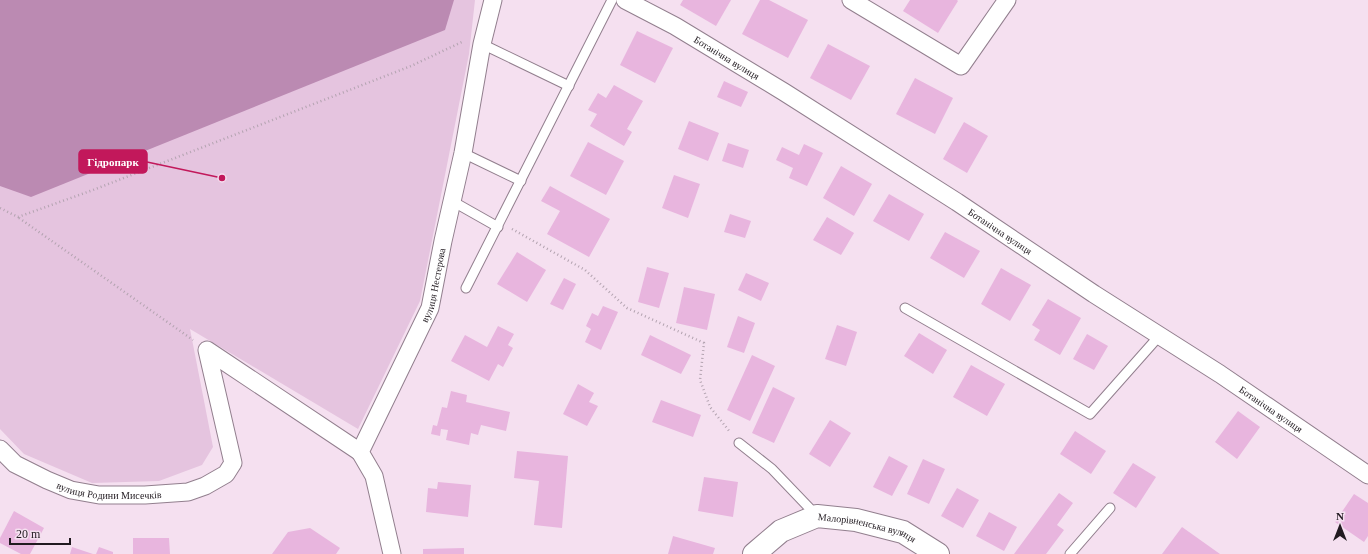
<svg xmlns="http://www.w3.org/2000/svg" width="1368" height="554" font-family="'Times New Roman',serif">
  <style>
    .green { fill: #e5c4df }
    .water { fill: #bb8ab2 }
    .building { fill: #e8b5de }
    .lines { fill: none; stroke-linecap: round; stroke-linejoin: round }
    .service-casing { stroke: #927f8e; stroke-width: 11 }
    .minor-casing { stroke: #927f8e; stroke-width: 19 }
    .tertiary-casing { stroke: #927f8e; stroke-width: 24 }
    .path { stroke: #b3a3b0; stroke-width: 2.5; stroke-dasharray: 1 3; stroke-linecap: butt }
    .service { stroke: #fff; stroke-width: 9 }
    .minor { stroke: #fff; stroke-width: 17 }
    .tertiary { stroke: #fff; stroke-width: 22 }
    .labels { text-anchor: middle; stroke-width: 3.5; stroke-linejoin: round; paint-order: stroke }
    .street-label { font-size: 10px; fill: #211a20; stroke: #f5e0f0 }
    .leader { fill: none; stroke: #c2185b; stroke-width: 1.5 }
    .callout-dot { fill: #c2185b; stroke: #f5e0f0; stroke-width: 1.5 }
    .callout { fill: #c2185b; stroke: #c2185b; stroke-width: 1.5 }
    .callout-label { font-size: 11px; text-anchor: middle; font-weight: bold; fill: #fff }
  </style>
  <rect width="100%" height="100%" fill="#f5e0f0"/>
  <!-- green -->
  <path class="green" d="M0 0H475L469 54 420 301 358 429 190 329 213 447 202 465 159 481 92 483 24 454 0 429Z"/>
  <!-- water -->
  <path class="water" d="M0 0H454L445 30 31 197 0 186Z"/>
  <!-- building -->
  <g class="building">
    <path d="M683 0H731L716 26 680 5Z"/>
    <path d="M760 0H769L808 20 788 58 742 34Z"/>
    <path d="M910 0H957L958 1 938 33 903 11Z"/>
    <path d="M637 31 673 48 655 83 620 65Z"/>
    <path d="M828 44 870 66 851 100 810 78Z"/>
    <path d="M915 78 953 98 935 134 896 114Z"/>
    <path d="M724 81 748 92 741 107 717 97Z"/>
    <path d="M614 85 643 101 627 129 632 132 624 146 590 126 597 114 588 110 598 93 606 98Z"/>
    <path d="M689 121 719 133 708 161 678 149Z"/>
    <path d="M964 122 988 136 967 173 943 159Z"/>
    <path d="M588 142 624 161 606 195 570 176Z"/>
    <path d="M728 143 749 150 743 168 722 161Z"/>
    <path d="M804 144 823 153 807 186 789 178 793 168 776 160 782 147 799 155Z"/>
    <path d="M841 166 872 184 854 216 823 198Z"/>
    <path d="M674 175 700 184 688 218 662 208Z"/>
    <path d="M550 186 610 219 589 257 547 234 560 211 541 201Z"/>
    <path d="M889 194 924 214 909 241 873 221Z"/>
    <path d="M730 214 751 221 745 238 724 232Z"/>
    <path d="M827 217 854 233 841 255 813 240Z"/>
    <path d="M945 232 980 251 964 278 930 258Z"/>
    <path d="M517 252 546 270 527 302 497 284Z"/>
    <path d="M647 267 669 273 659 308 638 302Z"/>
    <path d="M1001 268 1031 285 1010 321 981 304Z"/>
    <path d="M746 273 769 283 761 301 738 290Z"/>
    <path d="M564 278 576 284 563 310 550 304Z"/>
    <path d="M684 287 715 294 707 330 676 323Z"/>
    <path d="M1048 299 1081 318 1060 355 1034 340 1040 330 1032 325Z"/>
    <path d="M603 306 618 312 601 350 585 342 591 329 586 326 592 313 598 316Z"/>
    <path d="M738 316 755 323 744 353 727 347Z"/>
    <path d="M837 325 857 332 846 366 825 359Z"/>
    <path d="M498 326 514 334 508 345 513 348 503 367 498 364 489 381 451 361 465 335 487 347Z"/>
    <path d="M919 333 947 350 933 374 904 356Z"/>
    <path d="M1087 334 1108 346 1094 370 1073 359Z"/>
    <path d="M650 335 691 355 681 374 641 355Z"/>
    <path d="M752 355 775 366 750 421 727 410Z"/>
    <path d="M971 365 1005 384 987 416 953 397Z"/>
    <path d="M578 384 594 393 589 402 598 406 587 426 563 414Z"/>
    <path d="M773 387 795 398 774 443 752 433Z"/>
    <path d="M451 391 467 395 466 402 510 412 506 431 481 425 478 435 471 433 469 445 446 440 448 430 441 429 440 436 431 434 433 425 437 426 442 407 447 408Z"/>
    <path d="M661 400 701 415 693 437 652 422Z"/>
    <path d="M1238 411 1260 427 1237 459 1215 442Z"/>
    <path d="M830 420 851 433 830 467 809 454Z"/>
    <path d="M1075 431 1106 451 1091 474 1060 454Z"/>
    <path d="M517 451 568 456 562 528 534 525 539 481 514 478Z"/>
    <path d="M889 456 908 466 892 496 873 487Z"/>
    <path d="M923 459 945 469 929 504 907 494Z"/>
    <path d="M1133 463 1156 477 1136 508 1113 493Z"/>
    <path d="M704 477 738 482 733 517 698 511Z"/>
    <path d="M438 482 471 485 468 517 426 512 428 488 437 489Z"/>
    <path d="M957 488 979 500 963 528 941 516Z"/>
    <path d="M1059 493 1073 503 1057 525 1064 530 1046 554H1014Z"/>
    <path d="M1354 494 1368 503V536L1364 542 1335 522Z"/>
    <path d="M14 511 44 528 30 554H21L0 543V538Z"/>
    <path d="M989 512 1017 527 1004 551 976 536Z"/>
    <path d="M1182 527 1220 554H1162Z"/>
    <path d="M310 528 340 548 336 554H272L288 532Z"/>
    <path d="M673 536 715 548 713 554H668Z"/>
    <path d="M133 538H169L170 554H133Z"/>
    <path d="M72 547 93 554H70Z"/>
    <path d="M99 547 113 552V554H96Z"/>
    <path d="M464 548V554H423V549Z"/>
  </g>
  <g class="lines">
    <!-- service casing -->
    <g class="service-casing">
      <g id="service">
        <path d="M482 44 569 86"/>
        <path d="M463 153 521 181"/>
        <path d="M452 201 498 227"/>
        <path d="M466 288 612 0"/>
        <path d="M905 308 1090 414 1160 335"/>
        <path d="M739 443 772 469 817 516"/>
        <path d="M1070 554 1110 508"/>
      </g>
    </g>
    <!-- minor casing -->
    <g class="minor-casing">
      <g id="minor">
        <path id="s1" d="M625 0 675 26 784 92 957 202 1094 294 1220 374 1368 475"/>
        <path d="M851 0 961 66 1007 0"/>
        <path id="s2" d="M0 449 15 464 47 480 71 490 99 495H145L188 492 205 486 226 474 233 463 207 350 360 452"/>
        <path id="s3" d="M392 554 374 476 360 452 430 308 443 241 463 153 482 44 493 0"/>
      </g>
    </g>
    <!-- tertiary casing -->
    <g class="tertiary-casing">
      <g id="tertiary">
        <path id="s4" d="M754 554 781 531 817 516 856 520 903 532 938 554"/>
      </g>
    </g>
    <!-- path -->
    <g class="path">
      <path d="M0 208 18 217 93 190 411 66 464 41"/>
      <path d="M19 218 193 340"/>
      <path d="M512 229 585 270 627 308 704 343 700 380 710 407 730 432"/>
    </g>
    <!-- service -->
    <use href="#service" class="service"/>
    <!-- minor -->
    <use href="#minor" class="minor"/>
    <!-- tertiary -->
    <use href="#tertiary" class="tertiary"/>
  </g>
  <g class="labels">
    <!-- street labels -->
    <g class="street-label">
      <text dy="4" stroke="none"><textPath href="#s1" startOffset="117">Ботанічна вулиця</textPath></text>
      <text dy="4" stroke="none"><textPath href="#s1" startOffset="441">Ботанічна вулиця</textPath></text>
      <text dy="4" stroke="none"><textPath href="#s3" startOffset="291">вулиця Нестерова</textPath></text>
      <text dy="4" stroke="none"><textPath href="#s1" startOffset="765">Ботанічна вулиця</textPath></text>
      <text dy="4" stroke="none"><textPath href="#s2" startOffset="121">вулиця Родини Мисечків</textPath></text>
      <text dy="4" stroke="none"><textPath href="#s4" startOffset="126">Малорівненська вулиця</textPath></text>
    </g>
  </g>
  <!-- callouts -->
  <path class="leader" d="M222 178L147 162"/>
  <circle class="callout-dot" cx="222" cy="178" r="4"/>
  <rect class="callout" x="79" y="150" width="68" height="23" rx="4"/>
  <g class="callout-label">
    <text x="113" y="166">Гідропарк</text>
  </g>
  <!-- north arrow -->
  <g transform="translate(1340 526)" stroke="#f5e0f0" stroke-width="3" paint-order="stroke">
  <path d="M0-3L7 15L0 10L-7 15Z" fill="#211a20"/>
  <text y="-6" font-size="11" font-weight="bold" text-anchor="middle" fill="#211a20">N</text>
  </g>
  <!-- scale -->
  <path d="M10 538v6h60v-6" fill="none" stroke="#211a20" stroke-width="2"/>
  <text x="16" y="538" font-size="12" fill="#211a20" stroke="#f5e0f0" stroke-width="3" paint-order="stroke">20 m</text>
</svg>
